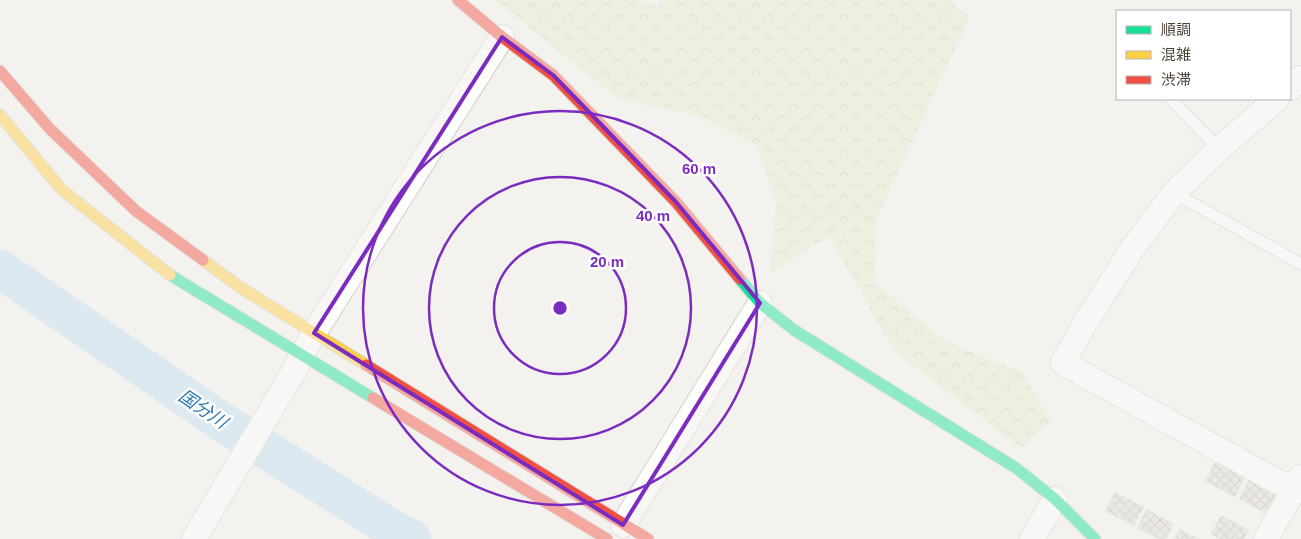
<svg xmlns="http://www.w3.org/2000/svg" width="1301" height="539" font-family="Arial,'Noto Sans JP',sans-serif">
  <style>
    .forest { fill: url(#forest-crowns) }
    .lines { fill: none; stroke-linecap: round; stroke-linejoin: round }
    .stream { stroke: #c0ddf1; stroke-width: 6 }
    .river { stroke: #c0ddf1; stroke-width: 39 }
    .building { fill: url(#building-cross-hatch) }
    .lane-casing { stroke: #d2d0cb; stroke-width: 13 }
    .street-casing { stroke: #d2d0cb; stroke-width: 26 }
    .fast-casing { stroke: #d3cfc5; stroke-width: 13 }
    .slow-casing { stroke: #d3cfc5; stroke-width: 13 }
    .jam-casing { stroke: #d3cfc5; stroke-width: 13 }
    .lane { stroke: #fdfdfc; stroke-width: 11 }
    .street { stroke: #fdfdfc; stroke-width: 24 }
    .fast { stroke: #16e098; stroke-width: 11 }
    .slow { stroke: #ffcf43; stroke-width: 11 }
    .jam { stroke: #f24e42; stroke-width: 11 }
    .marked { fill: none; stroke: #7b2cbf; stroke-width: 4; stroke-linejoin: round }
    .ring { fill: none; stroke: #7b2cbf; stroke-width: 2.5 }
    .labels { text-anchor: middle; stroke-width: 5; stroke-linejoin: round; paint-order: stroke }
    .water-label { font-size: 18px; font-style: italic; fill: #2e7ab2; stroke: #fff }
    .centre { fill: #7b2cbf; stroke: #fff; stroke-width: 2.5 }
    .ring-label { font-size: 15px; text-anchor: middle; font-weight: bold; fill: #7b2cbf; stroke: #fff; stroke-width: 5; stroke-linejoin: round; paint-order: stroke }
  </style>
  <defs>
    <pattern id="forest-crowns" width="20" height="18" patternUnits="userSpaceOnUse" patternTransform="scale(1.25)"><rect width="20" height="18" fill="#e1eecf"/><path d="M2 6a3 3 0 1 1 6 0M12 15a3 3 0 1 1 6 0" fill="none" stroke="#c3cdb2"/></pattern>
    <pattern id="building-cross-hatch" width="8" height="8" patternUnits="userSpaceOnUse" patternTransform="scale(1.25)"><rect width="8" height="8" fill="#dedbd6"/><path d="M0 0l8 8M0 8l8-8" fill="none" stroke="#c0bdb8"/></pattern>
  </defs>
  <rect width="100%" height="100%" fill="#f4f2ee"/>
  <!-- forest -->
  <path class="forest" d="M495 0H638L658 6 660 0H949L970 17 876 221 875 283 946 341 1023 373 1051 421 1021 448 894 351 829 236 770 274 776 205 757 145 696 115 620 100Z"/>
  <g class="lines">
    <!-- stream -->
    <path class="stream" d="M392 539 397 532"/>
    <!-- river -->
    <path class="river" d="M0 269 222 422 397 532 412 539"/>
  </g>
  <!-- building -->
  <g class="building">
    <path d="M1215 462 1245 478 1235 497 1205 481Z"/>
    <path d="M1249 479 1277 494 1267 514 1239 499Z"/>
    <path d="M1115 492 1144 507 1134 526 1105 511Z"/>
    <path d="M1146 509 1174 524 1166 539H1159L1137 528Z"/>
    <path d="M1221 515 1249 530 1244 539H1220L1211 534Z"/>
    <path d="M1180 529 1200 539H1174Z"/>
  </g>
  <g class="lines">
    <!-- lane casing -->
    <g class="lane-casing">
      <g id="lane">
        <path d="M1171 99 1219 149"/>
        <path d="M1174 193 1301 264"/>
      </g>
    </g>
    <!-- street casing -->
    <g class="street-casing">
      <g id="street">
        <path d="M1290 88 1301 78"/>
        <path d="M1277 99 1219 149 1174 193 1133 248 1087 320 1063 363 1278 482 1301 491"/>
        <path d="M623 525 760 303"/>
        <path d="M194 539 291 376 314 333 502 37"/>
        <path d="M1032 539 1055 499"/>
        <path d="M1266 539 1301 477"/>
      </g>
    </g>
    <!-- fast casing -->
    <g class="fast-casing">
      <g id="fast">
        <path d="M170 275 373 398"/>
        <path d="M740 279 760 303 794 330 1016 468 1055 499 1095 539"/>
      </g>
    </g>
    <!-- slow casing -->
    <g class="slow-casing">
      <g id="slow">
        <path d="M0 115 62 190 170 275"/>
        <path d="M203 260 241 288 366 365"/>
      </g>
    </g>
    <!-- jam casing -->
    <g class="jam-casing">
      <g id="jam">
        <path d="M458 0 502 37 553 75 676 202 740 279"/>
        <path d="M0 71 50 129 136 211 203 260"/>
        <path d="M366 365 648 539"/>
        <path d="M373 398 607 539"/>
      </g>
    </g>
    <!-- lane -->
    <use href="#lane" class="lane"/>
    <!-- street -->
    <use href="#street" class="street"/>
    <!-- fast -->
    <use href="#fast" class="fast"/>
    <!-- slow -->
    <use href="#slow" class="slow"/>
    <!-- jam -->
    <use href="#jam" class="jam"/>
  </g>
  <!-- marked area -->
  <path d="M0 0H1301V539H0ZM502 37 553 75 591 114 676 202 760 303 623 525 314 333Z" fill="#f4f2ee" fill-opacity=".55" fill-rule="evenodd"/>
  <path class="marked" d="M502 37 553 75 591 114 676 202 760 303 623 525 314 333Z"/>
  <!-- distance rings -->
  <g class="ring">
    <circle cx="560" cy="308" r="66"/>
    <circle cx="560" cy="308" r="131"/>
    <circle cx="560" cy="308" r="197"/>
  </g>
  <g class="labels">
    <!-- water labels -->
    <g class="water-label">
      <text transform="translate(203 409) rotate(34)" y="6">国分川</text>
    </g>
  </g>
  <circle cx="560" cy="308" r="8" class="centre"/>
  <g class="ring-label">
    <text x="699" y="174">60 m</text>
    <text x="653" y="221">40 m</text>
    <text x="607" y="267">20 m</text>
  </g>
  <!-- legend -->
  <rect x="1116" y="10" width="175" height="90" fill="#ffffff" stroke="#b7b4b0"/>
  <rect x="1126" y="26" width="25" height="8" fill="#16e098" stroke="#b7b4b0"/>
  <text x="1161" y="35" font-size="15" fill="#4b4439">順調</text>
  <rect x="1126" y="51" width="25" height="8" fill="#ffcf43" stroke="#b7b4b0"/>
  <text x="1161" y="60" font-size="15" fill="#4b4439">混雑</text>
  <rect x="1126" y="76" width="25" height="8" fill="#f24e42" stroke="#b7b4b0"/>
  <text x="1161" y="85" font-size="15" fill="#4b4439">渋滞</text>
</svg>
